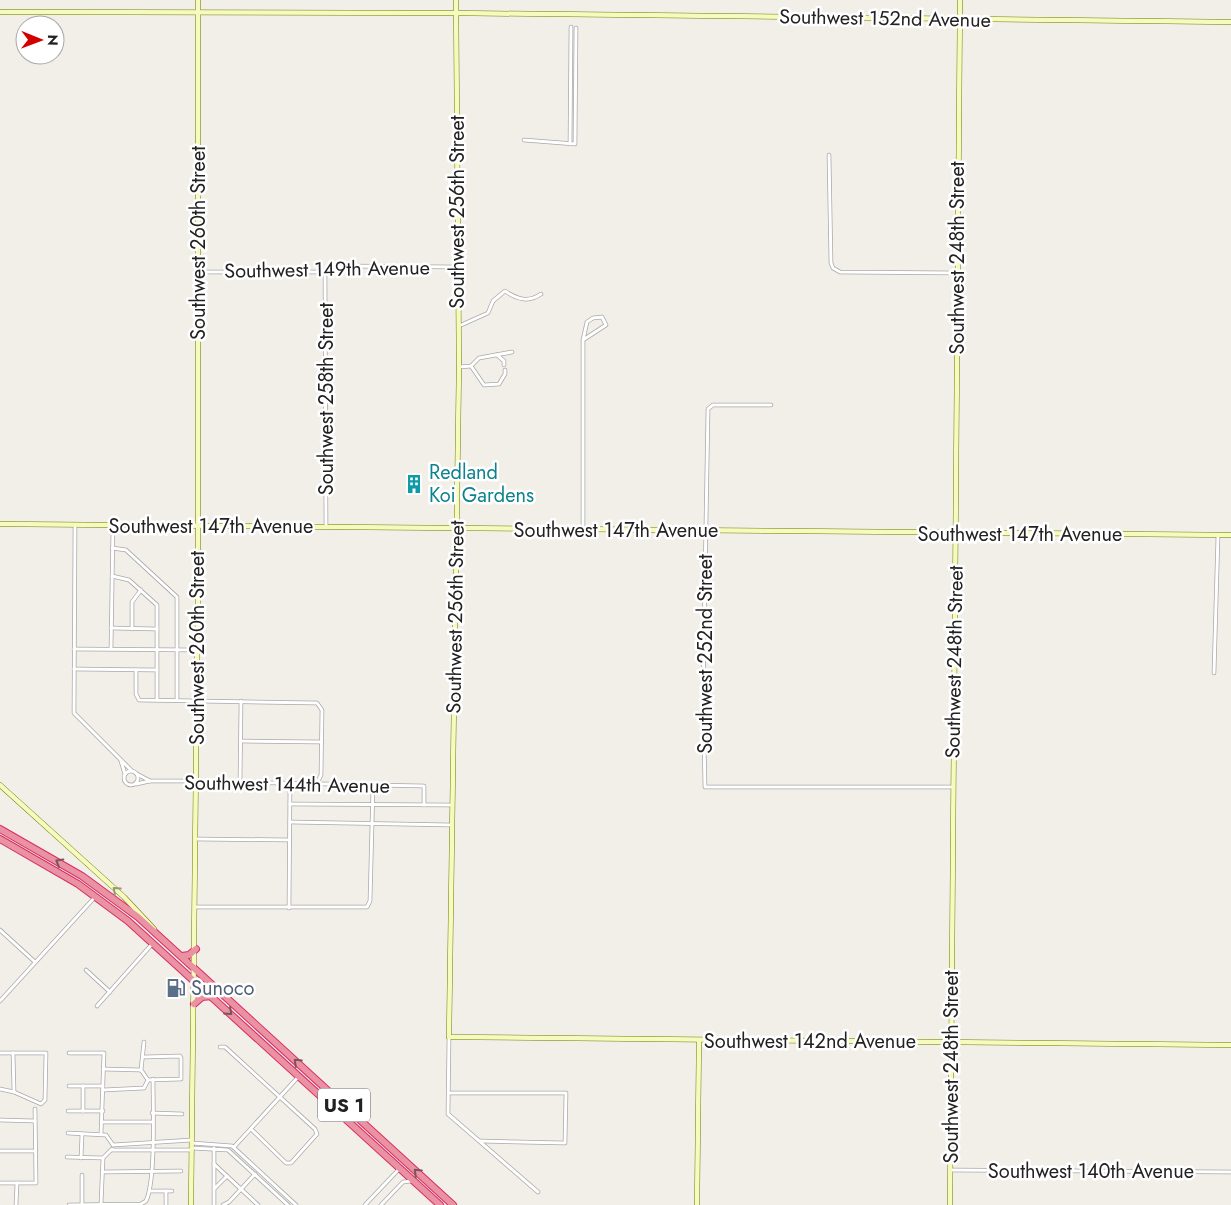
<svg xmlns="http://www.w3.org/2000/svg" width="1231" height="1205" font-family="Jost,sans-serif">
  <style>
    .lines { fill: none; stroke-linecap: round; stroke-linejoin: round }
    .street-casing { stroke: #a9a9a9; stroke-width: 4.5 }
    .secondary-casing { stroke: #707d05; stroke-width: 5.5 }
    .highway-casing { stroke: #dc2a67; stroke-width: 8 }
    .street { stroke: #fff; stroke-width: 3 }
    .secondary { stroke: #f7fabf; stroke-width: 4.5 }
    .highway { stroke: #e892a2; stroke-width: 6 }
    .oneway { stroke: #7b545c }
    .oneway2 { stroke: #979978 }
    .labels { text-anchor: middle; stroke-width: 5; stroke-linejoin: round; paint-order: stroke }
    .shield { fill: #fff; stroke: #646464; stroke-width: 1 }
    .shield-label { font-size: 19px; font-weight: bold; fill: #222 }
    .street-label { font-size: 20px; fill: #222; stroke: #fff }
    .culture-label { font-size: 20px; fill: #0d838f; stroke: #fff; text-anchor: start }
    .service-label { font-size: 20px; fill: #4e5e75; stroke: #fff; text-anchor: start }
  </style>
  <rect width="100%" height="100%" fill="#f2efe9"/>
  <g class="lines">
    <!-- street casing -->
    <g class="street-casing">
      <g id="street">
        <path d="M524 140 575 144 576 28"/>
        <path d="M570 144 571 27"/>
        <path d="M829 155 831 263 833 268 840 272 958 273"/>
        <path d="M198 272H325L336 267 348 266 457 267"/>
        <path d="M325 272 326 527"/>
        <path d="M459 326 488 313 493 301 505 291C517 299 528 303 541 294"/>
        <path d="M583 340 606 325 602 317 593 318 587 322 583 340V529"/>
        <path d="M497 355 504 361V365"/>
        <path d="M471 366 484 385 499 384 505 374V370"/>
        <path d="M459 367 471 366 479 358 512 352"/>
        <path d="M771 405H713L708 409 703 695 705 787H953"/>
        <path d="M75 525 74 713 132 771"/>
        <path d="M112 548 126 550 177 597V700"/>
        <path d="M112 576 129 580 157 605V700"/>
        <path d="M111 628 157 629"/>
        <path d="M132 629V602L141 590"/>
        <path d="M74 649 197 650"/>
        <path d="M111 649 113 525"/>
        <path d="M74 669 157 670"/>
        <path d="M136 670V694L139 700 317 703 322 710 321 775 317 783"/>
        <path d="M1214 673 1218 535"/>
        <path d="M241 741 322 742"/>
        <path d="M121 761 125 774"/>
        <circle cx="131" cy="778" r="7"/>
        <path d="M137 774 150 781"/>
        <path d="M240 782 241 701"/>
        <path d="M136 784 150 781H189L424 786V805"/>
        <path d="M290 804 452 805"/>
        <path d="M290 822 452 825"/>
        <path d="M196 839 290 840"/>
        <path d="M195 907H367L370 901 373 786"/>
        <path d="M289 908 290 782"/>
        <path d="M0 930 35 962"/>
        <path d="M86 970 110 992"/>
        <path d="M0 1001 95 897"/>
        <path d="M97 1006 153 943"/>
        <path d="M449 1037 448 1114 538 1192"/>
        <path d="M144 1042 141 1070 148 1080"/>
        <path d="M220 1047H225L315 1129 317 1134 291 1163H286L251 1129"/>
        <path d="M0 1053H46L45 1100 41 1104 14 1092 0 1089"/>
        <path d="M13 1053 14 1092"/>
        <path d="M69 1053H104L101 1134"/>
        <path d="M144 1057 180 1056 181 1058V1079L148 1080"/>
        <path d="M103 1069 141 1070"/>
        <path d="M69 1086H103"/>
        <path d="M103 1090 144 1088 148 1080"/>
        <path d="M449 1093H566L565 1143 480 1141"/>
        <path d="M68 1111H103"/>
        <path d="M83 1111V1086"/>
        <path d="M152 1113 182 1114"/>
        <path d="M0 1120 35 1121"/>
        <path d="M102 1122H152"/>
        <path d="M68 1133 106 1135 113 1145"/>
        <path d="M192 1143 232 1146 296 1205"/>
        <path d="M113 1145 192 1140"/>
        <path d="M234 1147 299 1076"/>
        <path d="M192 1148 228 1150 288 1205"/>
        <path d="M112 1150H192"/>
        <path d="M0 1151H35"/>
        <path d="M67 1157 103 1158 112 1149"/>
        <path d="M81 1158 82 1134"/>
        <path d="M214 1164 258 1205"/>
        <path d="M950 1170 1231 1172"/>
        <path d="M102 1172 181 1171"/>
        <path d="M82 1175V1205"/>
        <path d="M0 1183H36L35 1109"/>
        <path d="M215 1188 227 1176"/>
        <path d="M150 1191H172"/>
        <path d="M101 1204 103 1158"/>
        <path d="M16 1205 17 1183"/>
        <path d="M69 1205 141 1204 146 1201C156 1181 153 1105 153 1079"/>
        <path d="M166 1205V1191"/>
        <path d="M214 1205V1148"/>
        <path d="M223 1205 229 1202 255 1174"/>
        <path d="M365 1205 399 1169"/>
        <path d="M381 1205 403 1182 411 1181"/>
      </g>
    </g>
    <!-- secondary casing -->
    <g class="secondary-casing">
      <g id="secondary">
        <path d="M456 0 459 367 449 1037 1231 1045"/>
        <path d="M0 12 456 13 1231 22"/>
        <path d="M0 524 1231 535"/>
        <path d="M0 785 124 897 154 929"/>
        <path d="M191 1205 198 590V0"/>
        <path d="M697 1205 699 1041"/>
        <path d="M950 1205 960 0"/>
      </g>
    </g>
    <!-- highway casing -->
    <g class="highway-casing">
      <g id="highway">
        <path d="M0 829 82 876 138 917 453 1205"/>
        <path d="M0 839 78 884 128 921 440 1205"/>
        <path d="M182 956 189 955 196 949"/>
        <path d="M194 1004 202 997 212 996"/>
      </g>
    </g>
    <!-- street -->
    <use href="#street" class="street"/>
    <!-- secondary -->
    <use href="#secondary" class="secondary"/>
    <!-- highway -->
    <use href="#highway" class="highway"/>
  </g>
  <!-- one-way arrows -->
  <defs><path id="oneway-chevron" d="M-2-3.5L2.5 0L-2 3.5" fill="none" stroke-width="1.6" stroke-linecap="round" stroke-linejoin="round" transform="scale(1.25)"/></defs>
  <g class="oneway">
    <use href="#oneway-chevron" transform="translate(59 862) rotate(-150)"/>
    <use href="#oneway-chevron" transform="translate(229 1012) rotate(42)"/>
    <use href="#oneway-chevron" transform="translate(297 1062) rotate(-137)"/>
    <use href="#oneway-chevron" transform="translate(417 1172) rotate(-137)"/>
  </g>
  <use class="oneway2" href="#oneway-chevron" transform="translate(116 890) rotate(-138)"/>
  <!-- icons -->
  <defs>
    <g id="building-bare" transform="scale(1.5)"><path d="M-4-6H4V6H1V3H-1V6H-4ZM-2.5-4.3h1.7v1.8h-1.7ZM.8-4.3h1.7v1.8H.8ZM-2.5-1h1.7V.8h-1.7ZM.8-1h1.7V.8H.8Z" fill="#0f9aa8" stroke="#fff" stroke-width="2.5" paint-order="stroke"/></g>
    <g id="fuel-bare" transform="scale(1.5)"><path d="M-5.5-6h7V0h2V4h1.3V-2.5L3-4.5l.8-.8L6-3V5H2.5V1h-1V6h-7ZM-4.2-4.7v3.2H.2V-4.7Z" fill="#5c6f8a" stroke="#fff" stroke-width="2.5" paint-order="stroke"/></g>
  </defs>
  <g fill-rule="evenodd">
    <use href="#building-bare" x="414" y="484"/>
    <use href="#fuel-bare" x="176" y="988"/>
  </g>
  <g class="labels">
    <!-- shield labels -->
    <rect class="shield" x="318" y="1088.5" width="52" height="33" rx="4"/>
    <g class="shield-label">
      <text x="344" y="1112">US 1</text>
    </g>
    <!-- street labels -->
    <g class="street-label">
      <text transform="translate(885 18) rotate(1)" y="7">Southwest 152nd Avenue</text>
      <text transform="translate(457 212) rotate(-90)" y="7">Southwest 256th Street</text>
      <text transform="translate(198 243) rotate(-90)" y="7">Southwest 260th Street</text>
      <text transform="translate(957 258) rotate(-90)" y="7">Southwest 248th Street</text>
      <text transform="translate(327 269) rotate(-1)" y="7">Southwest 149th Avenue</text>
      <text transform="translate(326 399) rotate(-90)" y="7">Southwest 258th Street</text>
      <text x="211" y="533">Southwest 147th Avenue</text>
      <text x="616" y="537">Southwest 147th Avenue</text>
      <text x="1020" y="541">Southwest 147th Avenue</text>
      <text transform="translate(455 617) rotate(-89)" y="7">Southwest 256th Street</text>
      <text transform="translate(197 648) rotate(-90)" y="7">Southwest 260th Street</text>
      <text transform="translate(705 654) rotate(-90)" y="7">Southwest 252nd Street</text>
      <text transform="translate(954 662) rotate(-89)" y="7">Southwest 248th Street</text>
      <text transform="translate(287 784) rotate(1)" y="7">Southwest 144th Avenue</text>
      <text x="810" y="1048">Southwest 142nd Avenue</text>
      <text transform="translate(951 1067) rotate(-90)" y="7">Southwest 248th Street</text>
      <text x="1091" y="1178">Southwest 140th Avenue</text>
    </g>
    <!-- culture labels -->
    <g class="culture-label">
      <text x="429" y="479">Redland<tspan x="429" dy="23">Koi Gardens</tspan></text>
    </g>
    <!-- service labels -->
    <g class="service-label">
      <text x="191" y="995">Sunoco</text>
    </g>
  </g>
  <!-- north arrow -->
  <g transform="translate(40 40) rotate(91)"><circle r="24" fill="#ffffff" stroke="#a7a7a7"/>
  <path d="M0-4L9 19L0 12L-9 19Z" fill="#d40000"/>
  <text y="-8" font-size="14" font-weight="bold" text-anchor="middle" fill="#222222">N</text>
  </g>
</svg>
